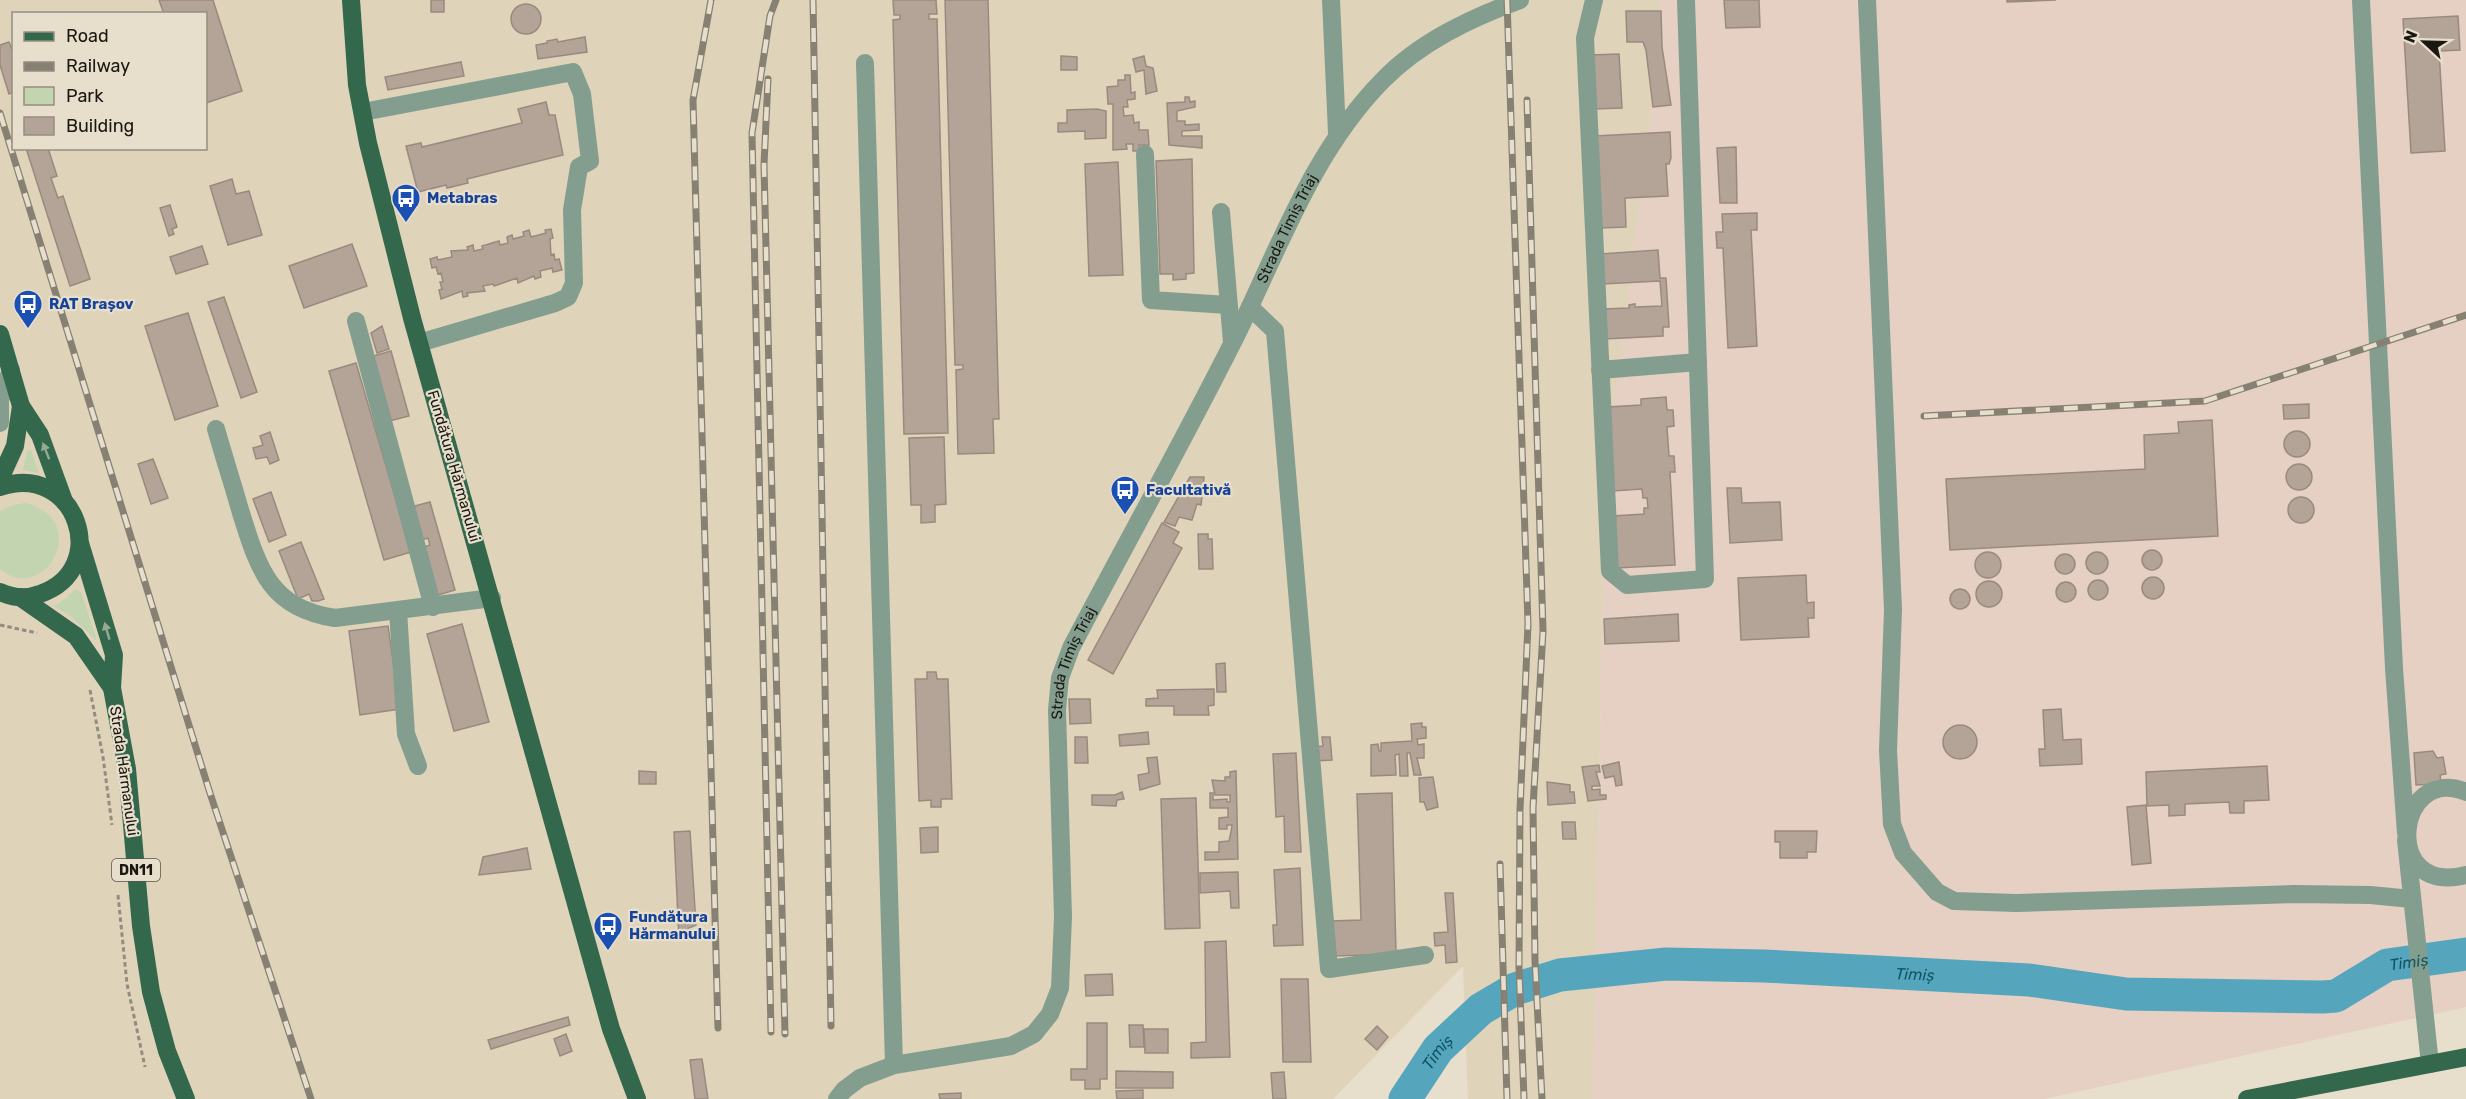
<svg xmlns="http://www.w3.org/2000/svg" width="2466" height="1099" font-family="Rubik,sans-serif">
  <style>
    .built { fill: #dfd3ba; fill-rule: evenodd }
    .industrial { fill: #e5d0c3 }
    .green { fill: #c2d4b0 }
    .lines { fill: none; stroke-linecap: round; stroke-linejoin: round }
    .river { stroke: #55a6bc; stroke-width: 33 }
    .building { fill: #b4a497; stroke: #9a8a7e; stroke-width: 1.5 }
    .path { stroke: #938c7f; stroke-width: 3; stroke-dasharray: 4.5 3; stroke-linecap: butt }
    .minor { stroke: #839e8f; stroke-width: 18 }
    .major { stroke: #33684d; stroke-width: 18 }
    .rail-casing { stroke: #878174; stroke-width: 7 }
    .rail { stroke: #e7decc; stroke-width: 4.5; stroke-dasharray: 14; stroke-linecap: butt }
    .oneway { fill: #96a993 }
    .labels { text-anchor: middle; stroke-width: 4.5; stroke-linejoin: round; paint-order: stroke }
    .shield { fill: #e7decc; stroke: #585349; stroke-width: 1.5 }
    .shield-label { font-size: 14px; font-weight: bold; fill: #1b1811 }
    .transit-label { font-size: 15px; font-weight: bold; fill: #164399; stroke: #e7decc; text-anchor: start }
    .street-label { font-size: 15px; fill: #1b1811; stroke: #e7decc }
    .water-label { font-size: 16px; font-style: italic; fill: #105465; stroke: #e7decc }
  </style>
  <rect width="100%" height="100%" fill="#e7decc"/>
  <!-- built -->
  <path class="built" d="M0 0H1660L1657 66 1605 482 1593 1099H1468L1463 966 1333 1099H0ZM14 14H206V148H14Z"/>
  <!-- industrial -->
  <path class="industrial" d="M1660 0H2466V1007L2044 1099H1593L1605 482 1657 66Z"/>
  <!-- green -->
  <g class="green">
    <path d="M31 450 39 473 23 470 27 451Z"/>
    <path d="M25 503C93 519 45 606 0 569V511L13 505Z"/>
    <path d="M75 589 81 592 97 641 72 617 54 606 67 598Z"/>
  </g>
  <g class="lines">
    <!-- river -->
    <path class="river" id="s1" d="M1405 1099 1438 1049 1481 1009 1515 989 1560 975 1666 964 1764 966 2029 980 2126 994 2323 997 2336 996 2387 965 2466 954"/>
  </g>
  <!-- building -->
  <g class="building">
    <path d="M159 0H213L242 91 206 103V14H164Z"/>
    <rect x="431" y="0" width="13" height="12"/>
    <path d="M893 0H936L937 14H929V19H937L948 433 904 434 893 20 900 19V15H894Z"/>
    <path d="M945 0H988L999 419H993L994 453 958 454 956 370 963 369V365H955Z"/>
    <path d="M1724 0H1759L1760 27 1726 28Z"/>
    <path d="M2007 0H2056L2007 2Z"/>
    <circle cx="526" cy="19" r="15"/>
    <path d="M1626 11H1661L1662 47 1671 105 1653 107 1646 50 1643 42H1627Z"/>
    <path d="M2458 16 2460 50 2439 51 2445 151 2411 153 2403 19Z"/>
    <path d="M585 37 587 52 538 59 536 45 547 43V41L557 39 558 42Z"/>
    <path d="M9 42 14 55V92L9 94 0 65V45Z"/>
    <path d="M1619 54 1622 108 1593 109 1590 55Z"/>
    <path d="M1061 56 1077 57V70H1061Z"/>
    <path d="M1144 56 1146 66 1153 68 1157 91 1146 94 1144 70 1136 72 1133 59Z"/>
    <path d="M461 62 464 76 388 90 385 77Z"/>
    <path d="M1125 75H1130L1131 93 1135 92V99L1127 100 1128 107H1123L1124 116 1133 115 1134 123 1139 122V130H1148L1149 145H1139V151H1133V144H1126L1127 149 1113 150V104H1108L1107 87 1118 86V80H1125Z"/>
    <path d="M1185 97H1189L1190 102 1195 101V107L1177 111V121H1185V125L1199 124V130L1182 131V136H1202V148L1169 145 1167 103 1185 102Z"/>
    <path d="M546 102 549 115H555L563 155 467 179 468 183 447 188 446 185 418 192 406 146 421 143 422 147 522 123 518 109Z"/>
    <path d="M1097 109 1106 111V138L1085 139V131L1058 132V123H1067V110Z"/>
    <path d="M1670 132 1671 158 1669 164H1666L1668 196 1625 198 1626 227 1600 228 1595 136Z"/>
    <path d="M1736 147 1737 203H1720L1717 148Z"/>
    <path d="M26 148H48L57 176 51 178 58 198 63 196 90 279 70 286Z"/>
    <path d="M1192 159 1194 273 1186 274V279L1173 280V274H1160L1156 161Z"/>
    <path d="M1118 162 1123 275 1089 276 1085 164Z"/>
    <path d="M232 179 236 194 249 191 262 235 228 245 210 186Z"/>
    <path d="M170 205 177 227 172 229 174 234 169 236 160 208Z"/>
    <path d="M1757 213V230H1751L1757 346 1728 348 1723 248H1717L1716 232H1723L1722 214Z"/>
    <path d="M551 229 553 238 550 239 551 255 554 254 555 260 559 259 562 270 553 272 552 268 540 271 541 277 535 279 534 276 518 283 517 278 494 286 493 284 483 286 485 291 467 293 468 296 463 297 462 291 441 299 439 290 442 289 440 282H443L441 273 438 274 436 267 432 268 430 259 437 257 438 260 452 257 451 251 468 250 467 247 473 245 474 251 483 249 482 246 499 241 500 245 508 243 507 237 512 235 513 239 524 236 523 232 529 230 531 237 546 233 545 230Z"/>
    <path d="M352 244 367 286 304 308 289 266Z"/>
    <path d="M202 246 208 264 176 274 170 257Z"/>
    <path d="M1658 250 1660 278H1666L1669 327H1663V336L1605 339 1603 309 1629 308V305L1635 304V307L1662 306 1660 281 1602 284 1601 254Z"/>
    <path d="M224 297 257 392 241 398 208 302Z"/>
    <path d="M188 313 218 406 175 420 145 326Z"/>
    <path d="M382 326 389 349 377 353 371 333Z"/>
    <path d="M391 351 409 416 389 421 370 357Z"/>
    <path d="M356 363 411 552 384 560 329 371Z"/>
    <path d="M1666 397 1667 410H1673L1674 426 1667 427 1669 456H1674L1675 472H1670L1675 565 1616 568 1613 516 1644 514V508H1648L1647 498H1643L1642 489 1613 491 1608 407 1641 405V399Z"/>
    <path d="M2309 404V418L2284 419 2283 405Z"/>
    <path d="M2212 420 2218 536 1950 550 1946 479 2145 469 2144 435 2179 433 2178 422Z"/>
    <circle cx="2297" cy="444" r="13"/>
    <path d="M270 432 279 460 270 464 267 457 256 459 253 448 263 445 260 436Z"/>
    <path d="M944 437 946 504 935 505V522L921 523V505H911L909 438Z"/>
    <path d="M153 459 168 498 151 504 138 464Z"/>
    <circle cx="2299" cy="477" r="13"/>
    <path d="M1190 477H1204L1201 505 1197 504 1192 520 1179 517 1175 526 1164 522Z"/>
    <path d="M1727 488H1741L1742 503 1780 502 1782 540 1730 543Z"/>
    <path d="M271 492 286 535 269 542 253 499Z"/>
    <circle cx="2301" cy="510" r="13"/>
    <path d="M430 502 455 590 438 595 424 547 430 545 428 538 421 540 411 507Z"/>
    <path d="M1162 523 1179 532 1173 543 1182 548 1113 674 1088 660Z"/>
    <path d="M1198 534H1208V539H1212L1213 569H1199Z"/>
    <path d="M301 542 324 599 318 601H312L309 594 298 599 279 551Z"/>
    <circle cx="2152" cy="560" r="10"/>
    <circle cx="1988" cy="565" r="13"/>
    <circle cx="2097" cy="563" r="11"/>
    <circle cx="2065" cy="564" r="10"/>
    <path d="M1806 575 1807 603 1814 602V618H1808L1809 637 1741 640 1738 578Z"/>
    <circle cx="2153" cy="588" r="11"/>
    <circle cx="2098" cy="590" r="10"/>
    <circle cx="1989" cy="594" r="13"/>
    <circle cx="2066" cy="592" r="10"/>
    <circle cx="1960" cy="599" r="10"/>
    <path d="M1678 614 1679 641 1605 644 1604 619Z"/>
    <path d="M462 624 489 722 454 731 427 634Z"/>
    <path d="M388 626 400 709 360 715 349 631Z"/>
    <path d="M1225 663 1226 692H1217L1216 664Z"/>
    <path d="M927 672H936L937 679H948L952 799H941V807H931V800L919 801 915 679H927Z"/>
    <path d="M1214 689V705L1208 706 1209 715H1174V706H1146V699L1158 698 1157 690Z"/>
    <path d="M1069 699H1090L1091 723 1070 724Z"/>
    <path d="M2061 709 2063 740 2081 739 2082 764 2040 766 2039 749H2045L2043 710Z"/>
    <path d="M1422 723V727H1426V738L1417 739 1418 745 1424 744V758H1417L1421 775H1414L1410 753H1407L1408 776H1400L1399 754 1395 755 1396 775 1371 776V745L1378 744 1379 751H1381V743L1412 741 1411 724Z"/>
    <circle cx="1960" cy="742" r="17"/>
    <path d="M1148 732 1149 744 1120 746 1119 735Z"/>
    <path d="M1075 737H1087L1088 763H1075Z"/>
    <path d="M1322 737H1330L1332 760 1314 761 1312 747 1323 746Z"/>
    <path d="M2433 751 2437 758 2443 757 2446 774 2440 775 2441 781 2438 784 2416 785 2414 753Z"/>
    <path d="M1296 753 1301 852H1285L1284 816 1276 817 1273 754Z"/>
    <path d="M1157 757 1160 784 1140 790 1138 775 1149 773 1147 758Z"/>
    <path d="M1619 762 1622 785 1616 786 1614 776 1605 778 1602 766Z"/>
    <path d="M1599 765 1600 772H1596L1600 786H1592V790L1600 789V795H1606V799L1588 801 1582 767Z"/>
    <path d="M2267 766 2269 800 2244 801V813H2230L2229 802 2185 804V815L2169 816V805L2147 806 2146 772Z"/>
    <path d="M639 771 656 772V784H639Z"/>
    <path d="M1236 771 1238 859 1205 860V852H1219V842L1229 841 1231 832 1232 825H1227V829H1219V818L1228 817V808H1210V793H1213V800L1227 799V802H1230V795H1215L1212 780 1225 781V777H1230V772Z"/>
    <path d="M1433 777 1438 807 1427 810 1424 802H1420L1419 778Z"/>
    <path d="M1547 782 1570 785V792H1574L1575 803 1548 805Z"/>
    <path d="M1122 792 1124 799 1117 800 1116 806 1092 805V795H1115Z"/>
    <path d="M1392 793 1396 954 1333 956 1331 921 1361 920 1357 794Z"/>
    <path d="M1196 798 1200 928 1165 929 1161 799Z"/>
    <path d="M2146 805 2151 863 2132 865 2127 807Z"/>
    <path d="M1562 822H1575L1576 839H1563Z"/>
    <path d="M938 827V852L921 853 920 828Z"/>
    <path d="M690 831 696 925 689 928 690 938 679 939 674 832Z"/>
    <path d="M1775 831H1817L1816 852H1807V858H1780V842H1775Z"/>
    <path d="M527 848 531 869 479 875 483 857Z"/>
    <path d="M1300 868 1303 945 1274 946 1273 925H1277L1274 870Z"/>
    <path d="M1238 872 1239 908H1231L1230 891 1200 893V873Z"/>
    <path d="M1445 893H1453L1457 962 1446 963 1445 945 1435 946 1434 933 1448 932Z"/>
    <path d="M1226 941 1230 1057 1191 1058V1043L1206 1042 1205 942Z"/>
    <path d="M1112 974 1113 995 1086 996 1085 975Z"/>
    <path d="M1281 979H1308L1311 1062H1283Z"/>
    <path d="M568 1017 570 1025 491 1049 488 1040Z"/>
    <path d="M1087 1023H1107V1079H1100V1089H1085V1080H1071V1069H1087Z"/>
    <path d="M1129 1025H1143L1144 1047H1130Z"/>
    <path d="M1377 1026 1388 1037 1377 1050 1365 1039Z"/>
    <path d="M1144 1029H1168V1053H1145Z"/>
    <path d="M566 1034 572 1051 560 1056 554 1039Z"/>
    <path d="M702 1059 708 1099H695L690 1060Z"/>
    <path d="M1116 1071 1173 1072V1088H1116Z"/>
    <path d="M1284 1072 1286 1099H1273L1271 1073Z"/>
    <path d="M1143 1090V1099H1117L1116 1091Z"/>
    <path d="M961 1093V1099H940L939 1094Z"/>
  </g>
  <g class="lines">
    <!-- path -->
    <g class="path">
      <path d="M0 625 37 633"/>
      <path d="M90 690 103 757 112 825"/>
      <path d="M118 895 127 984 145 1067"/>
    </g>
    <!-- minor -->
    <g class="minor">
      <path d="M1331 0 1337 133"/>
      <path d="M1594 0 1585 38 1610 571 1627 585 1705 579 1686 0"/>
      <path d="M1867 0 1893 610 1888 750 1892 824 1903 853 1937 892 1954 901 2016 903 2295 894 2370 895 2412 899"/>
      <path d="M2361 0 2394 668 2406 833"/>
      <path d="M865 63 894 1065"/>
      <path d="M363 112 573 72 582 94 590 161 579 167 572 210 574 283 568 297 555 303 419 343"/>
      <path d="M1145 154 1151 300 1228 305"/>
      <path d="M1221 212 1232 342"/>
      <path d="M1250 307 1275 331 1329 969 1425 955"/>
      <path d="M356 321 433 607"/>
      <path d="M1600 370 1698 362"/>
      <path d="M0 423V400L11 370"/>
      <path d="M216 429C224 457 233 485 241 513 259 570 270 608 335 618L492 598"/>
      <path d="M398 611 406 734 418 766"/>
      <path d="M2466 792C2396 763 2380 897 2466 875"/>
      <path d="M2406 840 2430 1064"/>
      <path id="s2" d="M837 1099 844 1090 860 1078 894 1065 1011 1046 1034 1034 1050 1014 1060 988 1063 917 1057 710 1060 678 1071 648C1126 543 1184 440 1237 334 1280 246 1313 151 1383 80 1420 42 1471 18 1520 0"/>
    </g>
    <!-- major -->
    <g class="major">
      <path d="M351 0 357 85 368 143 412 318 611 1029 637 1099"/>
      <path d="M0 334 21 406 40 435 64 501"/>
      <path d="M0 479 15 446 21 406"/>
      <path d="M0 487C76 461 113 569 40 594 27 599 13 598 0 592"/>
      <path d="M80 543 114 655 112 688 127 769 141 926 151 992 167 1051 186 1099"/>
      <path d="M20 597 76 636 112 688"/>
      <path d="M2247 1099 2466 1057"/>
    </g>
    <!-- rail casing -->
    <g class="rail-casing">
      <g id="rail">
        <path d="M711 0 693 100 718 1028"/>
        <path d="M813 0 831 1026"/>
        <path d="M1507 0 1528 624 1520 810 1519 967 1524 1099"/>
        <path d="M768 79 764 165 785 1034"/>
        <path d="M1527 100 1543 631 1533 808 1535 961 1542 1099"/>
        <path d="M0 113 209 790 311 1099"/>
        <path d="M1924 416 2205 401 2466 315"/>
        <path d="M1500 864 1507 1099"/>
        <path d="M771 1032 752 133 770 16 776 0"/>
      </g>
    </g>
    <!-- rail -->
    <use href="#rail" class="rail"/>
  </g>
  <!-- one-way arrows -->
  <defs><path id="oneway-solid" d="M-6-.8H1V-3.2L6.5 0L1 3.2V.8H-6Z" transform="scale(1.5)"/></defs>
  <g class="oneway">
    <use href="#oneway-solid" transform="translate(46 451) rotate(-111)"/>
    <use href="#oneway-solid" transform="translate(107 631) rotate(-106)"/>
  </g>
  <!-- icons -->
  <defs>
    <g id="bus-pin" transform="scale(1.5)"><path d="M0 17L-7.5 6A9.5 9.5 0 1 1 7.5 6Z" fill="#1a4fb4" stroke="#e7decc"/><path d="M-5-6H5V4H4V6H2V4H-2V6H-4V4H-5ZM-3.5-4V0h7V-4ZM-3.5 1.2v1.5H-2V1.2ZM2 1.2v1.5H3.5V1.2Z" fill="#fff"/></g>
  </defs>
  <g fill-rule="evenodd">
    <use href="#bus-pin" x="406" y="198"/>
    <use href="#bus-pin" x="28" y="304"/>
    <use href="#bus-pin" x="1125" y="490"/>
    <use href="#bus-pin" x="608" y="926"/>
  </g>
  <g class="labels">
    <!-- shield labels -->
    <rect class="shield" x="112" y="859" width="48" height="22" rx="4.5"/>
    <g class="shield-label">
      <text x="136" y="875">DN11</text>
    </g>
    <!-- transit labels -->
    <g class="transit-label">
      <text x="427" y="203">Metabras</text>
      <text x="49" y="309">RAT Brașov</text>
      <text x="1146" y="495">Facultativă</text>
      <text x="629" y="922">Fundătura<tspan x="629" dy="17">Hărmanului</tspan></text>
    </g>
    <!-- street labels -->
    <g class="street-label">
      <text dy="5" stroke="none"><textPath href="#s2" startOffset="1080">Strada Timiș Triaj</textPath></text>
      <text transform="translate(454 466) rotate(74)" y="5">Fundătura Hărmanului</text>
      <text dy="5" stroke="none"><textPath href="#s2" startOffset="594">Strada Timiș Triaj</textPath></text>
      <text transform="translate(124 771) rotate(82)" y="5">Strada Hărmanului</text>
    </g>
    <!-- water labels -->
    <g class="water-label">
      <text dy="6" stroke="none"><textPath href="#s1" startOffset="1065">Timiș</textPath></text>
      <text dy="6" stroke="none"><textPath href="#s1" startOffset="561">Timiș</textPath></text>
      <text dy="6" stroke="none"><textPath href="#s1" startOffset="57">Timiș</textPath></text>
    </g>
  </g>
  <!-- legend -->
  <rect x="12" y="12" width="195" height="138" fill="#e7decc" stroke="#958f81" stroke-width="1.5"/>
  <rect x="24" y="32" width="30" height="9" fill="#33684d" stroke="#958f81" stroke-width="1.5"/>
  <text x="66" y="42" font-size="18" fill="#1b1811">Road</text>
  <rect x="24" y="62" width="30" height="9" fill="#878174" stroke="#958f81" stroke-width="1.5"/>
  <text x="66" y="72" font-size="18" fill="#1b1811">Railway</text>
  <rect x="24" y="87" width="30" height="18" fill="#c2d4b0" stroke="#958f81" stroke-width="1.5"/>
  <text x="66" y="102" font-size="18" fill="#1b1811">Park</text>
  <rect x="24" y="117" width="30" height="18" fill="#b4a497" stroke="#958f81" stroke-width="1.5"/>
  <text x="66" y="132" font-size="18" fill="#1b1811">Building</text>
  <!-- north arrow -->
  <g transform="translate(2424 42) rotate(292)" stroke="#e7decc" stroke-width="4.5" paint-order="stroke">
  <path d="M0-4.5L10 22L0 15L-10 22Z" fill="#1b1811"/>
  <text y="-9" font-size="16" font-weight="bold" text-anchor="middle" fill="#1b1811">N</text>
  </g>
</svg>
